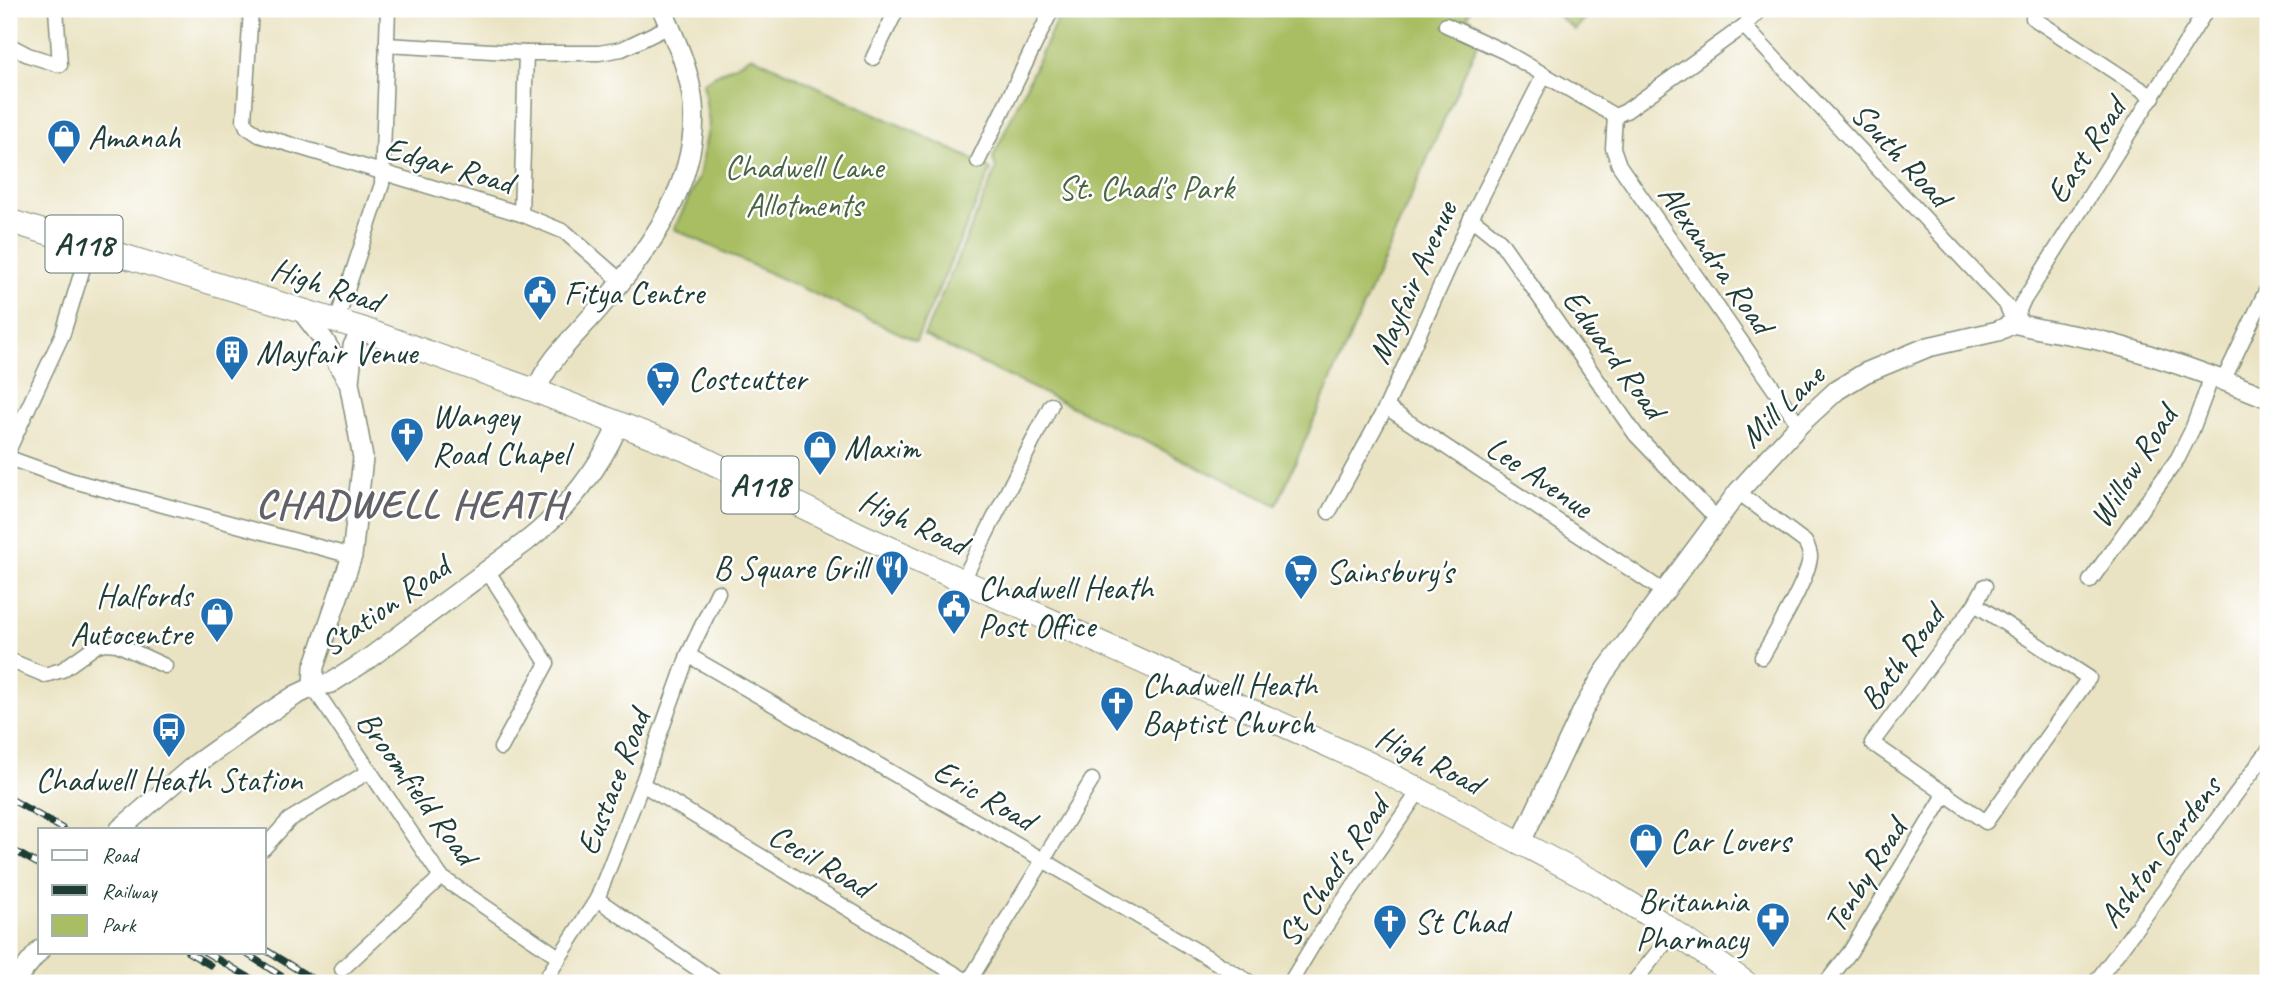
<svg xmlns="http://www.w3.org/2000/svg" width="2277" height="992" font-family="Caveat,sans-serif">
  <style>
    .green { fill: #a9be63; stroke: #647e4c; stroke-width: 2 }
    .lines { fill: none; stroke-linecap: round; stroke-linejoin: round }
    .street-casing { stroke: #84907c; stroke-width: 17 }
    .secondary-casing { stroke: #84907c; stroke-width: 22 }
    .primary-casing { stroke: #84907c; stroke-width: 25 }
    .street { stroke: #fff; stroke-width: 14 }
    .secondary { stroke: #fff; stroke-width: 19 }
    .primary { stroke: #fff; stroke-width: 23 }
    .rail-casing { stroke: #1f3d34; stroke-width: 7 }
    .rail { stroke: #fff; stroke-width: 4.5; stroke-dasharray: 13; stroke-linecap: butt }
    .labels { text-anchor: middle; stroke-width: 5; stroke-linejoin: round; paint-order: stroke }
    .shield { fill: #fff; stroke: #627771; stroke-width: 2 }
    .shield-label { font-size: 32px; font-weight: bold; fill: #1f3d34 }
    .poi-label { font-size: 33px; fill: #1f3d34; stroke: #fff; text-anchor: start }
    .street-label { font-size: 33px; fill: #1f3d34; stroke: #fff }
    .park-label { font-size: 33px; fill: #486442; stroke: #fff }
    .district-label { font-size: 40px; font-weight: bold; letter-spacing: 2px; fill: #636168; stroke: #fff }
  </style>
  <rect width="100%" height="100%" fill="#fff"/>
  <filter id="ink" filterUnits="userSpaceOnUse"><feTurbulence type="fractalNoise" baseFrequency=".0143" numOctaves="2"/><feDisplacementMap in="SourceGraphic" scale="14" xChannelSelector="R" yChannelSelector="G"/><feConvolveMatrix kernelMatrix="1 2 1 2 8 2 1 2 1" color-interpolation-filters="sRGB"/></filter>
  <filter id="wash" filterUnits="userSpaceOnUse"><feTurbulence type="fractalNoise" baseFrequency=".00686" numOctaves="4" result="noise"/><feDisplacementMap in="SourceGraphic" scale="28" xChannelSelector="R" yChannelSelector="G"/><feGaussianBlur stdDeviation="1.57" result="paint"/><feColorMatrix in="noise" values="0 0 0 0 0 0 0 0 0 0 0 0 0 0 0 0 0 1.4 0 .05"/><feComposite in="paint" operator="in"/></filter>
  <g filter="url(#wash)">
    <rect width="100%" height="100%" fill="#eae3c3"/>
    <!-- green -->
    <g class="green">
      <path d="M1062 9H1472L1467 16 1484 28 1277 505 924 336 996 170 993 157Z"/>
      <path d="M1550 9H1593L1575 30Z"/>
      <path d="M752 56 970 158 991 170 916 341 674 229 699 177 709 124 703 82Z"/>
    </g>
  </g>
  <g filter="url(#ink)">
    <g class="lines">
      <!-- street casing -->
      <g class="street-casing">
        <g id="street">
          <path d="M251 9 244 120 247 127 259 135 521 214 565 232 621 281"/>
          <path d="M2033 18 2153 97"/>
          <path d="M1446 25 1505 52 1615 116 1626 111 1744 26 1761 9"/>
          <path d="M1744 26 2007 306 2014 323"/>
          <path d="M9 45 28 55 60 65 56 9"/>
          <path d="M386 45 526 53H599L622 49 670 26"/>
          <path d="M873 58 897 9"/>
          <path d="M1615 116 1613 148 1619 165 1799 425"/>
          <path d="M978 161 1052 9"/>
          <path d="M521 214 526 53"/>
          <path d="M1471 218 1500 241 1636 435 1717 519"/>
          <path d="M337 320 382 184 388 9"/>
          <path d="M2014 323 2022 303 2038 278 2207 9"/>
          <path d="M2224 379 2268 287"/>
          <path d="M1386 407 1663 591"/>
          <path d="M9 449 63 333 90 245"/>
          <path d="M9 458 70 480 352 556"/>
          <path d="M1738 492 1805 542C1808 547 1810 551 1810 557 1808 580 1774 635 1762 657"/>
          <path d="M1329 512 1386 407 1471 218 1544 75"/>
          <path d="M487 570 547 663 501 748"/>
          <path d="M963 580 1051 405"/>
          <path d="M2090 581 2178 458 2192 430 2212 376"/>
          <path d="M1975 604 2089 678 1986 822 1872 743 1975 604 1985 586"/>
          <path d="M688 655 1043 860 1251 983"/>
          <path d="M9 660 45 675 62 670 97 645 105 643 117 644 165 666"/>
          <path d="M313 687 441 877 559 957"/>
          <path d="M642 784 970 983"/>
          <path d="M264 848 289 820 368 772"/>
          <path d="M597 899 718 983"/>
          <path d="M342 969 441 877"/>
          <path d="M543 983 597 899 642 784 688 655 718 592"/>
          <path d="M968 983 1092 780"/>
          <path d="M1290 983 1314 943 1420 790"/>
          <path d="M1633 983 1674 932"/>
          <path d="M1826 983 1850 952 1946 793"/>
          <path d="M2095 983 2268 751"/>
        </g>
      </g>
      <!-- secondary casing -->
      <g class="secondary-casing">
        <g id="secondary">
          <path d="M300 309 324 340 348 381"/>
          <path d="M536 391C548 359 578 333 600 307 648 252 700 181 693 104 690 70 675 39 662 9"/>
          <path d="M313 687 314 667 352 556 363 458 349 382 353 346 363 329"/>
          <path d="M120 829 196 764 262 717 296 695 313 687 331 683 364 662 527 541C566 510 600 469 619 423"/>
          <path d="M1520 844 1584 708 1604 673 1738 492 1799 425 1837 390 1865 373 1928 347 1998 331 2014 323C2045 332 2078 334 2109 343 2163 358 2216 377 2268 398"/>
          <path d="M9 983 22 972 40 950"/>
        </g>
      </g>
      <!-- primary casing -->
      <g class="primary-casing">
        <path id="primary" d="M9 221 363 329 536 391 684 449 865 537 1370 764 1595 882 1657 920 1746 983"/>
      </g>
      <!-- street -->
      <use href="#street" class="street"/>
      <!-- secondary -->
      <use href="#secondary" class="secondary"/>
      <!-- primary -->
      <use href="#primary" class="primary"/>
      <!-- rail casing -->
      <g class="rail-casing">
        <g id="rail">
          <path d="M9 798 63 829"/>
          <path d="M9 848 40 865"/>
          <path d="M264 949 319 983"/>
          <path d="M188 952 210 965"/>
          <path d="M205 952 259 983"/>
          <path d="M244 952 292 983"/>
        </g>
      </g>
      <!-- rail -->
      <use href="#rail" class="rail"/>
    </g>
  </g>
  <!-- icons -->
  <defs>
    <g id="shop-pin" transform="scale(1.75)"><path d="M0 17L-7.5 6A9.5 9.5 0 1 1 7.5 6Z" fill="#1f6fb2" stroke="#fff"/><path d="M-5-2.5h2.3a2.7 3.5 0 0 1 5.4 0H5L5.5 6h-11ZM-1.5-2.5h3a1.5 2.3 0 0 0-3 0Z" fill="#fff"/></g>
    <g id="civic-pin" transform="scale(1.75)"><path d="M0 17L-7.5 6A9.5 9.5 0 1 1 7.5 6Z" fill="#1f6fb2" stroke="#fff"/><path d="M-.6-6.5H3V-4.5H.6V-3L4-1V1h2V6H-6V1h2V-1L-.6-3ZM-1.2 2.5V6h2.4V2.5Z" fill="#fff"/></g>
    <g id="building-pin" transform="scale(1.75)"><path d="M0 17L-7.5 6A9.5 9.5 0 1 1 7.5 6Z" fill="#1f6fb2" stroke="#fff"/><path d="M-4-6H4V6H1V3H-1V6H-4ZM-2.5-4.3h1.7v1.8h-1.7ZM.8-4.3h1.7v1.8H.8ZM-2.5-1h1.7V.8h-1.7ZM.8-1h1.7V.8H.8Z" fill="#fff"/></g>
    <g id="supermarket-pin" transform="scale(1.75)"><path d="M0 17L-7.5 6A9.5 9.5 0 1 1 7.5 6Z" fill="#1f6fb2" stroke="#fff"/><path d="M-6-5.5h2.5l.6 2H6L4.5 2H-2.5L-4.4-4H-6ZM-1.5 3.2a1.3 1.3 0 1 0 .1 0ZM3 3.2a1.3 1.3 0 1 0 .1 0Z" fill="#fff"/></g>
    <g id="church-pin" transform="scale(1.75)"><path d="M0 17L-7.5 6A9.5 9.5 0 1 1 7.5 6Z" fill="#1f6fb2" stroke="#fff"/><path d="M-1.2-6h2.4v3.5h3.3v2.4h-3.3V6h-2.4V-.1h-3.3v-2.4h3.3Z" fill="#fff"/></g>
    <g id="restaurant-pin" transform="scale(1.75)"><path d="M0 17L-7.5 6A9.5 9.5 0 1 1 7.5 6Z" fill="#1f6fb2" stroke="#fff"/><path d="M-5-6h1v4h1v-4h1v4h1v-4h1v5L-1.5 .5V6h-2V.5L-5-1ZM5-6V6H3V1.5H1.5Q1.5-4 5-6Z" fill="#fff"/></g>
    <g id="bus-pin" transform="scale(1.75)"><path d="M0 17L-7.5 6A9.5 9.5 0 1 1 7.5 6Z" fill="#1f6fb2" stroke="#fff"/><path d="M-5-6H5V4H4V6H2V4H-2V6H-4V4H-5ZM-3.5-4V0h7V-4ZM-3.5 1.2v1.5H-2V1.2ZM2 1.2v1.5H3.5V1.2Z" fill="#fff"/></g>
    <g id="pharmacy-pin" transform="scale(1.75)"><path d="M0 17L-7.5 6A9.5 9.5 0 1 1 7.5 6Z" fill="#1f6fb2" stroke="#fff"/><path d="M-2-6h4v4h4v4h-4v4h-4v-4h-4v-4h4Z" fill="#fff"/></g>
  </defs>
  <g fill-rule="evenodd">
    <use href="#shop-pin" x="64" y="136"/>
    <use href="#civic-pin" x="540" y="292"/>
    <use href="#building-pin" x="232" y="352"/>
    <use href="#supermarket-pin" x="663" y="378"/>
    <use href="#church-pin" x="407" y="434"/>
    <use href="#shop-pin" x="820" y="447"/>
    <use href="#restaurant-pin" x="892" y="567"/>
    <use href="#supermarket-pin" x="1301" y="571"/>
    <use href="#civic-pin" x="954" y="606"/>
    <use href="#shop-pin" x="217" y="614"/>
    <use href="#church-pin" x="1117" y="703"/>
    <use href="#bus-pin" x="169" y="729"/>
    <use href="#shop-pin" x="1646" y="840"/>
    <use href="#pharmacy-pin" x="1773" y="919"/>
    <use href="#church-pin" x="1390" y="921"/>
  </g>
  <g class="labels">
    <!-- shield labels -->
    <g class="shield">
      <rect x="45.5" y="215.5" width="77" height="57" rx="5"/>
      <rect x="721.5" y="456.5" width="77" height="57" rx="5"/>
    </g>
    <g class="shield-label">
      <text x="84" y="255">A118</text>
      <text x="760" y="496">A118</text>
    </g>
    <!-- poi labels -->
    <g class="poi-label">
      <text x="88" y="148">Amanah</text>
      <text x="564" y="304">Fitya Centre</text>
      <text x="256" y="364">Mayfair Venue</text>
      <text x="688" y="390">Costcutter</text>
      <text x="432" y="427">Wangey<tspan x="432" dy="38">Road Chapel</tspan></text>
      <text x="844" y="459">Maxim</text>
      <text x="868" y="579" text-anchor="end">B Square Grill</text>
      <text x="1326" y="583">Sainsbury's</text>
      <text x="978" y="599">Chadwell Heath<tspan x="978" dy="38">Post Office</tspan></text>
      <text x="192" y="607" text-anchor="end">Halfords<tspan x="192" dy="38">Autocentre</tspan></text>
      <text x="1142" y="696">Chadwell Heath<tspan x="1142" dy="38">Baptist Church</tspan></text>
      <text x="169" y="791" text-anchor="middle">Chadwell Heath Station</text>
      <text x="1670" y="852">Car Lovers</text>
      <text x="1748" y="912" text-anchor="end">Britannia<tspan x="1748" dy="38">Pharmacy</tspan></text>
      <text x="1414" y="933">St Chad</text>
    </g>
    <!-- street labels -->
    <g class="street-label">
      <text transform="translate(2085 150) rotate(-57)" y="12">East Road</text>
      <text transform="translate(1902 154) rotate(47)" y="12">South Road</text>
      <text transform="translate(449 164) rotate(16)" y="12">Edgar Road</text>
      <text transform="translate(1717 258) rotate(55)" y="12">Alexandra Road</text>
      <text transform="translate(1411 282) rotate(-66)" y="12">Mayfair Avenue</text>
      <text transform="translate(327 284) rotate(18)" y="12">High Road</text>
      <text transform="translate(1615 353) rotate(54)" y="12">Edward Road</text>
      <text transform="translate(1781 405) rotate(-44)" y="12">Mill Lane</text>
      <text transform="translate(2132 466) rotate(-58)" y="12">Willow Road</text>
      <text transform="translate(1540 476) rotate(34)" y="12">Lee Avenue</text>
      <text transform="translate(914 521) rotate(25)" y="12">High Road</text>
      <text transform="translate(384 605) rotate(-35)" y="12">Station Road</text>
      <text transform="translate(1901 657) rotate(-54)" y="12">Bath Road</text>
      <text transform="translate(1430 759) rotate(27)" y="12">High Road</text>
      <text transform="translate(612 782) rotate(-69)" y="12">Eustace Road</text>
      <text transform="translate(418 787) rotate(54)" y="12">Broomfield Road</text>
      <text transform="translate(985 794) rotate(30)" y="12">Eric Road</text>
      <text transform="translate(2159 851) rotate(-53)" y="12">Ashton Gardens</text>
      <text transform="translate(821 860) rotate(31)" y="12">Cecil Road</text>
      <text transform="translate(1332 871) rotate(-56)" y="12">St Chad's Road</text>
      <text transform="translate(1864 875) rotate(-58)" y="12">Tenby Road</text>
    </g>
    <!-- park labels -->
    <g class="park-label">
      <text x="804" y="178">Chadwell Lane<tspan x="804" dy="38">Allotments</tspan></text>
      <text x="1146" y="199">St. Chad's Park</text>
    </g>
    <!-- district labels -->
    <g class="district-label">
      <text x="411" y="517">CHADWELL HEATH</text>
    </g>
  </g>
  <!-- margin -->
  <rect width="2277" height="992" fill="none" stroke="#fff" stroke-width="35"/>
  <!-- legend -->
  <rect x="38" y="828" width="228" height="126" fill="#ffffff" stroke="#a5b1ae" stroke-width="2"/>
  <rect x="52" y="850" width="35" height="10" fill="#ffffff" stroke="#a5b1ae" stroke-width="2"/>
  <text x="102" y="862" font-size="21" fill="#1f3d34">Road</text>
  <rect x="52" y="885" width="35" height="10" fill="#1f3d34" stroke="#a5b1ae" stroke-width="2"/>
  <text x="102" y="898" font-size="21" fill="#1f3d34">Railway</text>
  <rect x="52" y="915" width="35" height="21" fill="#a9be63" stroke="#a5b1ae" stroke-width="2"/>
  <text x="102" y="932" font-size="21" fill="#1f3d34">Park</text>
</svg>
